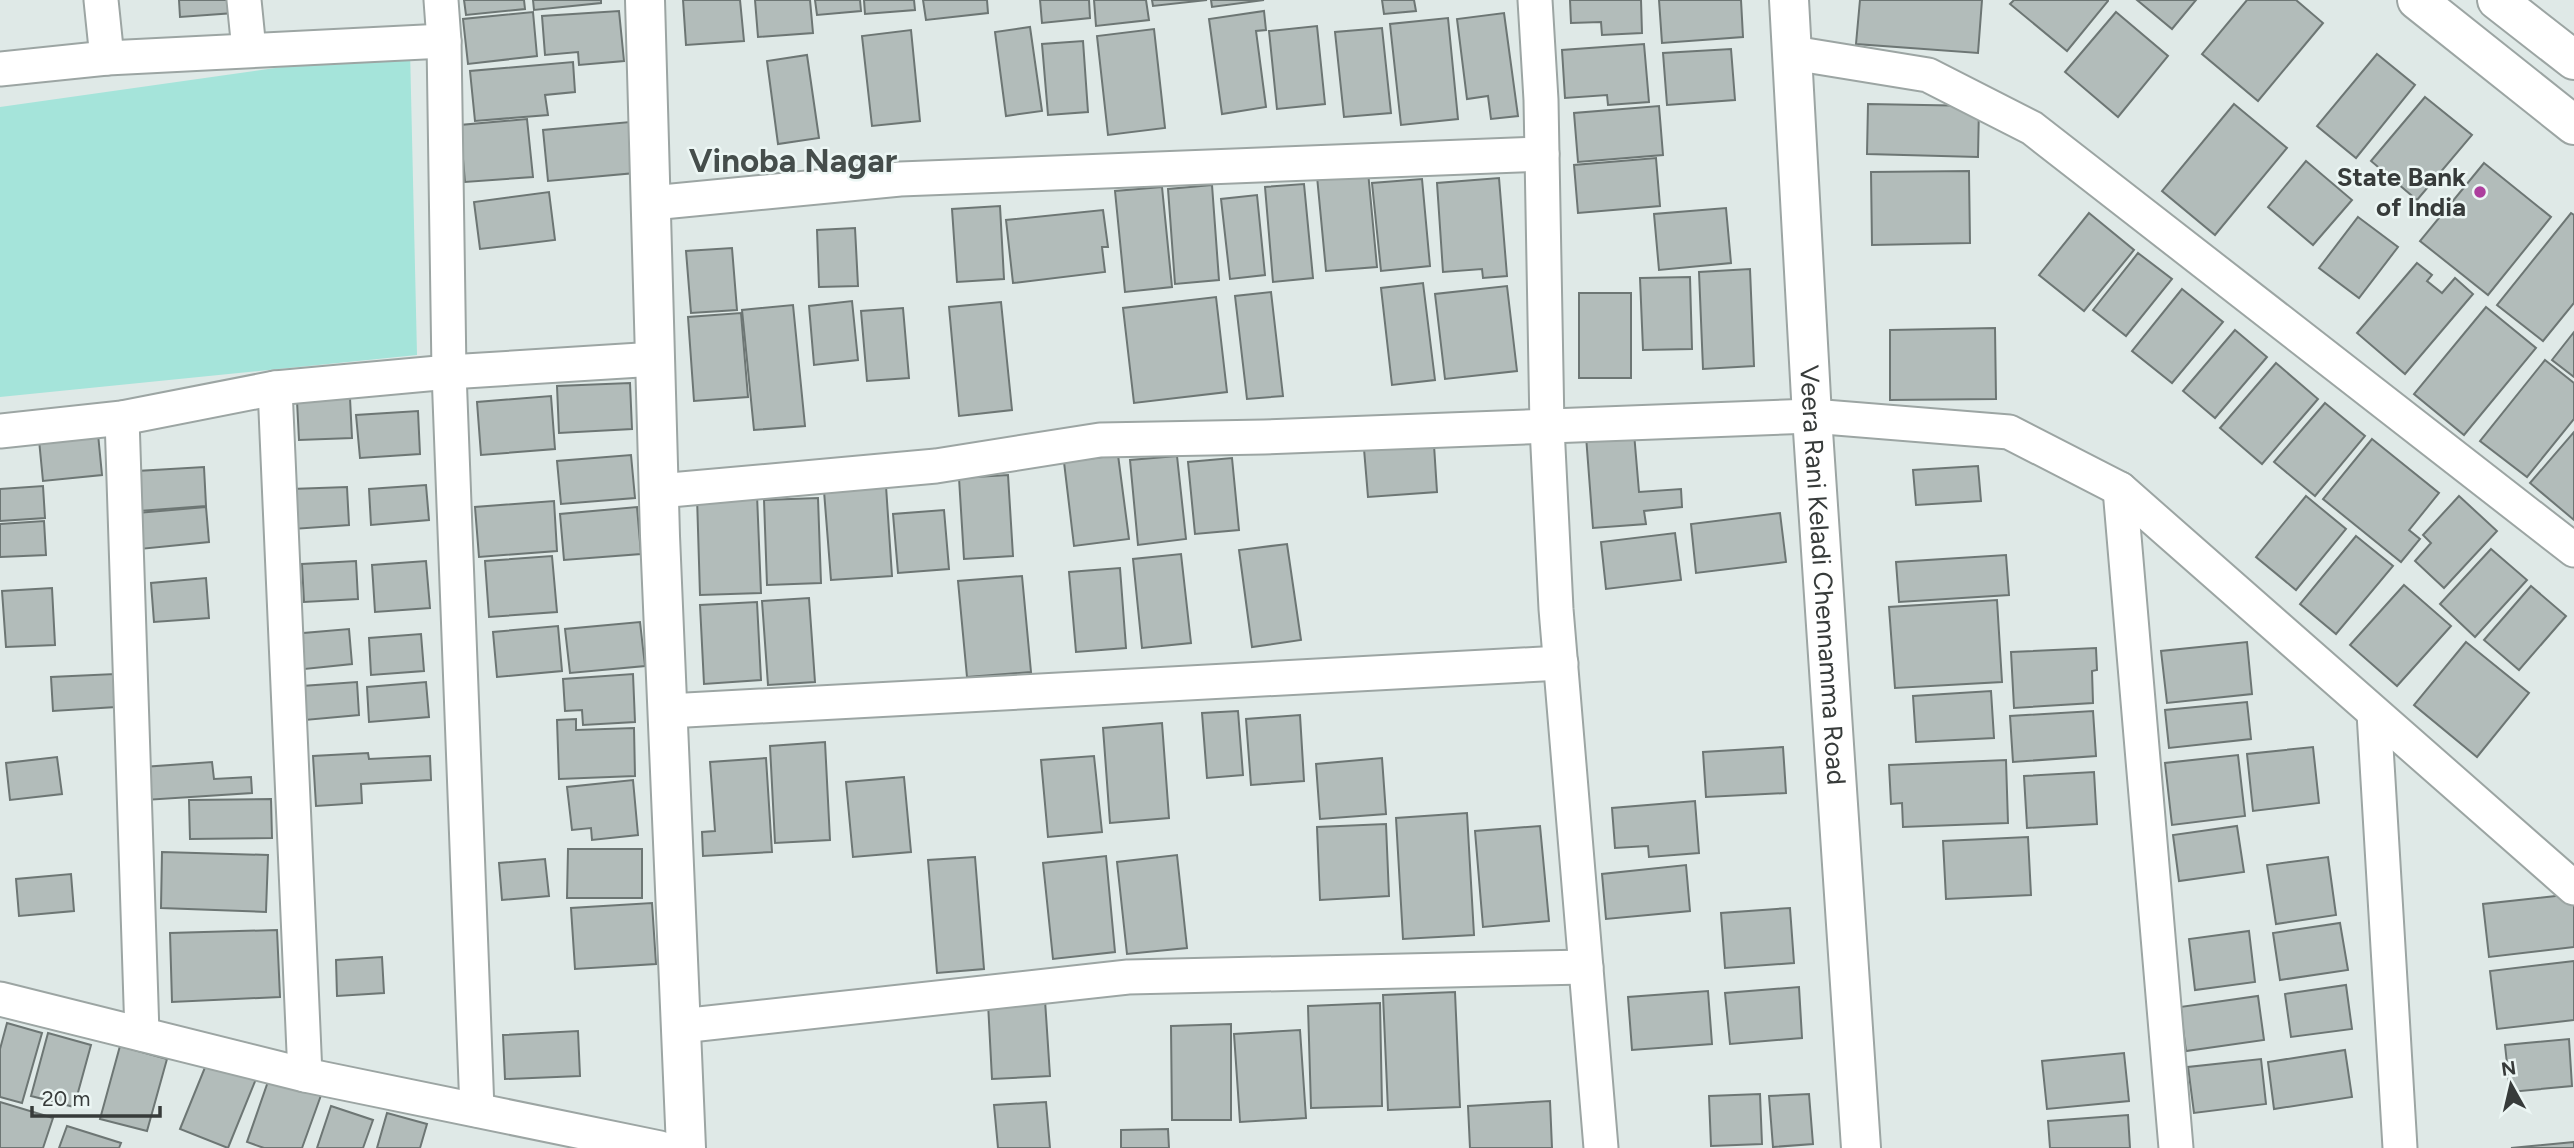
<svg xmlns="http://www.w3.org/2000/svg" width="2574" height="1148" font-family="Figtree,sans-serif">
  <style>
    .green { fill: #a5e4da }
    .building { fill: #b2bcba; stroke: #6d7674; stroke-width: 2 }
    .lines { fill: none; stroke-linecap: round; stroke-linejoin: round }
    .minor-casing { stroke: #9ca5a3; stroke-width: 37 }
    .tertiary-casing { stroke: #9ca5a3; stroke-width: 42 }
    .secondary-casing { stroke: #9ca5a3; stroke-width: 42 }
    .primary-casing { stroke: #9ca5a3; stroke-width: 42 }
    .minor { stroke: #fff; stroke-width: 33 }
    .tertiary { stroke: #fff; stroke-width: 38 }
    .secondary { stroke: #fff; stroke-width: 38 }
    .primary { stroke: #fff; stroke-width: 38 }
    .poi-dot { fill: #ac3e9d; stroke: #ecf6f4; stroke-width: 2.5 }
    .labels { text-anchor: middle; stroke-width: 5; stroke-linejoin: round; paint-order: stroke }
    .poi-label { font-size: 26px; font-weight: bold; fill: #373b3a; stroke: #ecf6f4; text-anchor: end }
    .street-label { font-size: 26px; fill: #373b3a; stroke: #ecf6f4 }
    .district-label { font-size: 33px; font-weight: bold; fill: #454d4b; stroke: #ecf6f4 }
  </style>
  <rect width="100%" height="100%" fill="#dfe9e7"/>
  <!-- green -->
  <path class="green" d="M410 49 417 355 0 397V107Z"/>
  <!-- building -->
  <g class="building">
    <path d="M179 0H233L234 13 180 17Z"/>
    <path d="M464 0H524L525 9 466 15Z"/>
    <path d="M533 0H601V3L534 10Z"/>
    <path d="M683 0H740L744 41 686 45Z"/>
    <path d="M755 0H810L813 33 758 37Z"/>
    <path d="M815 0H860L861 11 817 15Z"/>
    <path d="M864 0H914L915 10 865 14Z"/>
    <path d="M923 0H987L988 13 926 20Z"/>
    <path d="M1040 0H1089L1090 18 1042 23Z"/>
    <path d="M1094 0H1146L1149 20 1096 26Z"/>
    <path d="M1152 0H1207L1153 6Z"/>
    <path d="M1211 0H1264L1212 7Z"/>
    <path d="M1382 0H1414L1416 11 1384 14Z"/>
    <path d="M1570 0H1641L1642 33 1602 35 1601 22 1571 23Z"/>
    <path d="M1659 0H1741L1743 37 1662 43Z"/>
    <path d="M1860 0H1982L1978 53 1856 44Z"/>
    <path d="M2014 0H2108V1L2067 51 2010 4Z"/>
    <path d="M2137 0H2196L2172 29Z"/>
    <path d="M2247 0H2296L2323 23 2258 101 2202 54Z"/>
    <path d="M619 11 624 61 579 65 578 52 545 55 542 16Z"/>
    <path d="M1264 11 1266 30 1256 31 1266 107 1222 114 1209 19Z"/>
    <path d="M533 12 537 56 468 64 463 19Z"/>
    <path d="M2116 12 2168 56 2118 117 2065 72Z"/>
    <path d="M1504 13 1518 116 1491 119 1488 96 1467 99 1457 19Z"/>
    <path d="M1448 18 1458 119 1401 125 1390 24Z"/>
    <path d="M1317 26 1325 104 1277 109 1269 31Z"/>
    <path d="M1030 27 1042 111 1006 116 995 32Z"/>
    <path d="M1382 28 1391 113 1344 117 1335 32Z"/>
    <path d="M1154 29 1165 128 1108 135 1097 36Z"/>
    <path d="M911 30 920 121 872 126 862 36Z"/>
    <path d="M1083 41 1088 112 1048 115 1042 44Z"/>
    <path d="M1644 44 1649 102 1608 105 1607 95 1565 98 1562 50Z"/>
    <path d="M1731 49 1735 100 1667 105 1663 53Z"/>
    <path d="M2377 54 2415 85 2356 158 2317 126Z"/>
    <path d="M807 55 819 138 778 144 767 61Z"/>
    <path d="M573 62 575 92 545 95 548 115 475 121 470 71Z"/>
    <path d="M2425 97 2472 135 2417 200 2371 161Z"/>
    <path d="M1868 104 1979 106 1978 157 1867 154Z"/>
    <path d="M2234 104 2287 148 2215 235 2162 191Z"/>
    <path d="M1659 106 1663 155 1578 162 1574 113Z"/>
    <path d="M527 119 533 177 465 182 460 125Z"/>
    <path d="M630 122 635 173 548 181 543 130Z"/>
    <path d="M1656 158 1660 206 1578 213 1574 165Z"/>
    <path d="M1367 161 1377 267 1326 271 1316 166Z"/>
    <path d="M2306 161 2352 200 2313 245 2268 207Z"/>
    <path d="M2484 163 2551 217 2488 295 2420 241Z"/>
    <path d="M1969 171 1970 243 1872 245 1871 172Z"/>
    <path d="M1499 178 1507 276 1483 278 1482 269 1443 272 1437 183Z"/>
    <path d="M1422 179 1430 266 1381 271 1372 183Z"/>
    <path d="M1304 184 1313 278 1273 282 1265 187Z"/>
    <path d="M1212 185 1219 280 1175 284 1168 189Z"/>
    <path d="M1162 187 1172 287 1125 292 1115 191Z"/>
    <path d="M549 192 555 240 480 249 474 202Z"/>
    <path d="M1257 195 1265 275 1230 279 1221 199Z"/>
    <path d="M1000 206 1004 279 957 282 952 209Z"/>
    <path d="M1726 208 1731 263 1659 270 1654 214Z"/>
    <path d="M1103 210 1108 247H1102L1105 272 1013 283 1006 220Z"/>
    <path d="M2089 213 2134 250 2084 311 2039 275Z"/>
    <path d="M2571 213 2574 215V303L2543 341 2497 305Z"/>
    <path d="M2358 217 2398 247 2359 298 2319 268Z"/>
    <path d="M855 228 858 286 819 287 817 230Z"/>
    <path d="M732 248 737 310 691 313 686 251Z"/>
    <path d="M2138 253 2172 279 2126 336 2093 310Z"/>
    <path d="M2417 263 2432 275 2427 281 2442 293 2455 278 2473 294 2405 374 2357 333Z"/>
    <path d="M1750 269 1754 366 1703 369 1699 272Z"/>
    <path d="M1690 277 1692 349 1643 350 1640 278Z"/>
    <path d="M1423 283 1435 380 1392 385 1381 288Z"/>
    <path d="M1507 286 1517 371 1445 379 1435 294Z"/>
    <path d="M2182 289 2223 322 2172 383 2132 351Z"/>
    <path d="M1271 292 1283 396 1247 399 1235 296Z"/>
    <rect x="1579" y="293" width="52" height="85"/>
    <path d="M1216 297 1227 392 1134 403 1123 308Z"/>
    <path d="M852 301 858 360 814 365 809 306Z"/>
    <path d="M1001 302 1012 410 959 416 949 307Z"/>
    <path d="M793 305 805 426 754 430 742 310Z"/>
    <path d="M2486 307 2536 348 2464 435 2414 394Z"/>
    <path d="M903 308 909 378 867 381 861 311Z"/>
    <path d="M741 313 748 397 694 401 688 317Z"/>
    <path d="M1995 328 1996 399 1890 400V330Z"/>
    <path d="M2235 330 2267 357 2215 418 2183 391Z"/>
    <path d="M2574 332V377L2552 360Z"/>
    <path d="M2545 360 2574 383V419L2527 477 2480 441Z"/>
    <path d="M2276 363 2318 399 2262 464 2220 428Z"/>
    <path d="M630 383 632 429 559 433 557 386Z"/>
    <path d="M551 396 555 449 481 455 477 402Z"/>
    <path d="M350 398 352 438 299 440 297 401Z"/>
    <path d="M2325 403 2365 436 2315 496 2274 462Z"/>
    <path d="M418 411 420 454 360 458 356 415Z"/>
    <path d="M2574 432V520L2530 483Z"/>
    <path d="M1634 433 1639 492 1681 489 1682 507 1644 511 1646 524 1593 528 1586 436Z"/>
    <path d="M98 434 102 475 43 481 39 440Z"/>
    <path d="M2372 439 2439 493 2409 530 2420 539 2401 562 2323 499Z"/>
    <path d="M1434 445 1437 492 1368 497 1364 449Z"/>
    <path d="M631 455 635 498 561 504 557 461Z"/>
    <path d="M1118 455 1129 539 1074 546 1064 462Z"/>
    <path d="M1177 456 1186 539 1138 545 1130 460Z"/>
    <path d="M1232 458 1239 530 1195 534 1188 462Z"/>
    <path d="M1978 466 1981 501 1916 505 1913 470Z"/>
    <path d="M204 467 206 506 139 511 137 471Z"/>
    <path d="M1008 475 1013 556 964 559 959 478Z"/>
    <path d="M426 485 429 520 371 525 369 489Z"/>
    <path d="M43 486 45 518 0 521V489Z"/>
    <path d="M886 486 892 576 831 580 824 491Z"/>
    <path d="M347 487 349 525 293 529 291 489Z"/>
    <path d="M757 495 761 593 700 595 697 497Z"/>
    <path d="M2306 496 2346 529 2296 590 2256 557Z"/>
    <path d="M2459 496 2497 531 2444 588 2415 561 2431 543 2423 535Z"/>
    <path d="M818 498 821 583 767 585 764 500Z"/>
    <path d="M554 501 557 551 479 557 475 507Z"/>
    <path d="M206 507 209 542 140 549 137 513Z"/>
    <path d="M637 507 641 554 564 560 560 514Z"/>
    <path d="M944 510 949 569 898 573 893 514Z"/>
    <path d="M1780 513 1786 562 1696 573 1691 524Z"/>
    <path d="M44 521 46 555 0 557V524Z"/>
    <path d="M1675 533 1681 580 1606 589 1601 542Z"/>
    <path d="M2356 536 2393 566 2336 634 2300 604Z"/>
    <path d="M1287 544 1301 640 1252 647 1239 550Z"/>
    <path d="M2491 549 2527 580 2475 637 2440 604Z"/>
    <path d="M1181 554 1191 643 1142 648 1133 559Z"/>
    <path d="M2006 555 2009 595 1899 602 1896 562Z"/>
    <path d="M552 556 557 612 489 617 485 561Z"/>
    <path d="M356 561 358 599 304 602 302 564Z"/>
    <path d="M426 561 430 608 375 612 372 565Z"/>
    <path d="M1120 568 1126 648 1076 652 1069 572Z"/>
    <path d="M1022 576 1031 672 967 677 958 581Z"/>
    <path d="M206 578 209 618 154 622 151 583Z"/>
    <path d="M2404 585 2451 626 2397 686 2350 645Z"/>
    <path d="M2531 586 2566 616 2519 670 2484 640Z"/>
    <path d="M52 588 55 645 6 647 2 591Z"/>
    <path d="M809 598 815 682 768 685 762 601Z"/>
    <path d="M1997 600 2002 682 1895 688 1889 607Z"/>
    <path d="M757 602 761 680 704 684 700 605Z"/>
    <path d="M640 622 645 666 570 673 565 629Z"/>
    <path d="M558 626 562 671 497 677 493 632Z"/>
    <path d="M349 629 352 664 295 670 292 634Z"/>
    <path d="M421 634 424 671 371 675 369 638Z"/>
    <path d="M2247 642 2252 694 2167 703 2161 651Z"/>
    <path d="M2466 642 2529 693 2477 757 2414 705Z"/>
    <path d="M2096 648 2097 670 2092 671 2093 703 2014 708 2011 652Z"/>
    <path d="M115 674 116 707 53 711 51 677Z"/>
    <path d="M633 674 635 722 583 725 582 710 565 711 563 679Z"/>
    <path d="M357 682 359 715 305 720 302 686Z"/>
    <path d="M426 682 429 717 369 722 367 687Z"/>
    <path d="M1991 691 1994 738 1916 742 1913 696Z"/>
    <path d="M2247 702 2251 739 2169 748 2165 710Z"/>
    <path d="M1238 711 1243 775 1207 778 1202 713Z"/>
    <path d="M2093 711 2096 756 2013 762 2010 716Z"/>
    <path d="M1300 715 1304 781 1251 785 1246 719Z"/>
    <path d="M576 719V730L634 728 635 776 559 779 557 720Z"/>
    <path d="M1162 723 1169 818 1110 823 1103 728Z"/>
    <path d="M825 742 830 840 775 843 770 746Z"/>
    <path d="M1783 747 1786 793 1706 797 1703 752Z"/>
    <path d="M2313 747 2319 803 2253 811 2247 754Z"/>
    <path d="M368 753 369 759 430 756 431 780 361 784 362 803 316 806 313 756Z"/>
    <path d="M2238 755 2245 816 2172 825 2165 763Z"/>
    <path d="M1094 756 1102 832 1048 837 1041 760Z"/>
    <path d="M57 757 62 794 10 800 6 763Z"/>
    <path d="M766 758 772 852 703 856 702 832 715 831 710 762Z"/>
    <path d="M1382 758 1386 814 1320 819 1316 764Z"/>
    <path d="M2006 760 2008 823 1903 827 1902 803 1891 804 1889 765Z"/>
    <path d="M212 762 214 779 251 777 252 793 145 800 143 767Z"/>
    <path d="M2094 772 2097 824 2027 828 2024 776Z"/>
    <path d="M904 777 911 852 853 857 846 782Z"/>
    <path d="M633 780 638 835 592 840 591 828 572 830 567 787Z"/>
    <path d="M271 799 272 838 190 839 189 800Z"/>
    <path d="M1695 801 1699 853 1649 857 1648 846 1615 848 1612 808Z"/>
    <path d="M1467 813 1474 935 1403 939 1396 818Z"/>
    <path d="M1386 824 1389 896 1320 900 1317 827Z"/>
    <path d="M1540 826 1549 921 1483 927 1475 831Z"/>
    <path d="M2237 826 2244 872 2179 881 2173 835Z"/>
    <path d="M2028 837 2031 895 1946 899 1943 841Z"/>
    <path d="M568 849H642V898H567Z"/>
    <path d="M162 852 268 855 266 912 161 908Z"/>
    <path d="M1177 855 1187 948 1127 954 1117 862Z"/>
    <path d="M1106 856 1115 952 1053 959 1043 863Z"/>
    <path d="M975 857 984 969 937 973 928 860Z"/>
    <path d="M2328 857 2336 915 2276 924 2267 865Z"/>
    <path d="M545 859 549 896 502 900 499 863Z"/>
    <path d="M1686 865 1690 911 1606 919 1602 874Z"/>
    <path d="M71 874 74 911 19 916 16 879Z"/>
    <path d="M2574 894V947L2489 957 2483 904Z"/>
    <path d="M652 903 656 964 575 969 571 908Z"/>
    <path d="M1790 908 1794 963 1725 968 1721 913Z"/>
    <path d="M2340 923 2348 970 2280 980 2273 933Z"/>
    <path d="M277 930 280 997 172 1002 170 933Z"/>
    <path d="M2249 931 2255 982 2195 990 2189 939Z"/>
    <path d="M382 957 384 993 337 996 336 960Z"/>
    <path d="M2574 961V1020L2497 1029 2490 971Z"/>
    <path d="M2346 985 2352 1029 2291 1037 2285 994Z"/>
    <path d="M1799 987 1802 1038 1730 1044 1725 993Z"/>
    <path d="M1708 991 1712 1044 1632 1050 1628 997Z"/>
    <path d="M1455 992 1460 1107 1388 1110 1383 995Z"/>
    <path d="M2258 996 2264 1040 2186 1051 2180 1007Z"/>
    <path d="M1045 1000 1050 1076 992 1079 988 1003Z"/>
    <path d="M1380 1003 1382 1106 1311 1108 1308 1006Z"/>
    <path d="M7 1023 42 1033 22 1103 0 1097V1049Z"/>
    <path d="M1231 1024V1120H1172L1171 1026Z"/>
    <path d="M1300 1030 1306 1118 1240 1122 1234 1034Z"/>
    <path d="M578 1031 580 1076 505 1079 503 1035Z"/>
    <path d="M48 1033 91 1045 74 1107 31 1096Z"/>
    <path d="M2569 1039 2572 1086 2510 1092 2505 1045Z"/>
    <path d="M120 1046 167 1059 147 1131 100 1119Z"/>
    <path d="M2345 1050 2352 1097 2274 1109 2268 1062Z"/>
    <path d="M2124 1053 2129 1101 2047 1109 2042 1061Z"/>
    <path d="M210 1055 258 1074 228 1148 180 1129Z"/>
    <path d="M2261 1059 2266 1104 2194 1113 2188 1067Z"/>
    <path d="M272 1070 324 1087 302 1148H264L247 1142Z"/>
    <path d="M1760 1094 1762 1144 1711 1146 1709 1096Z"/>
    <path d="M1809 1094 1813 1144 1773 1147 1769 1096Z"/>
    <path d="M1550 1101 1552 1148H1470L1468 1106Z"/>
    <path d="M0 1102 53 1118 43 1148H0Z"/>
    <path d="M1046 1102 1050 1148H998L994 1105Z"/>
    <path d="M331 1106 373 1120 363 1148H317Z"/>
    <path d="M387 1113 427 1124 420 1148H377Z"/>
    <path d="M2128 1115 2130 1148H2050L2048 1121Z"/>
    <path d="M67 1126 121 1143 119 1148H59Z"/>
    <path d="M1168 1129 1169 1148H1121V1130Z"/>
    <path d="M2574 1142V1148H2511Z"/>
  </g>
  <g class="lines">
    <!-- minor casing -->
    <g class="minor-casing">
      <g id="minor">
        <path d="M101 0 107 58"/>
        <path d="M244 0 249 50"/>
        <path d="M441 0 444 41 449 372 477 1110"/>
        <path d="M1535 0 1541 100 1547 427 1556 609 1601 1148"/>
        <path d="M1793 53 1928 75 2032 128 2574 550"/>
        <path d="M0 69 107 58 444 41"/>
        <path d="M652 203 900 179 1542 154"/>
        <path d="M275 388 305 1075"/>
        <path d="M122 418 142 1034"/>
        <path d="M0 431 122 418 275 388 449 372 656 359"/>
        <path d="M2120 489 2176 1148"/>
        <path d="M659 491 936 466 1100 440 1264 437 1812 416 2009 432 2120 489 2574 888"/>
        <path d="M668 711 1561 663"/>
        <path d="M2374 713 2400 1148"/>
        <path d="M0 999 305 1075 660 1148"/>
        <path d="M681 1026 1128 977 1586 967"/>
      </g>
    </g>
    <!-- tertiary casing -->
    <g class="tertiary-casing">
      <path id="tertiary" d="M645 0 660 536 686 1148"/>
    </g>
    <!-- secondary casing -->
    <g class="secondary-casing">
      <g id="secondary">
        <path id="s1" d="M1789 0 1812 416 1861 1148"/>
      </g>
    </g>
    <!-- primary casing -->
    <g class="primary-casing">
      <g id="primary">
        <path d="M2417 0 2574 125"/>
        <path d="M2497 0 2574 60"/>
      </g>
    </g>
    <!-- minor -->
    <use href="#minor" class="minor"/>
    <!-- tertiary -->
    <use href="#tertiary" class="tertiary"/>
    <!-- secondary -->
    <use href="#secondary" class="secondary"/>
    <!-- primary -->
    <use href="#primary" class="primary"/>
  </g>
  <!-- markers -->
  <circle class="poi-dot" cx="2480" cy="192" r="7"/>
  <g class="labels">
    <!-- poi labels -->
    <g class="poi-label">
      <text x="2466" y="186">State Bank<tspan x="2466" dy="30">of India</tspan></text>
    </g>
    <!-- street labels -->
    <g class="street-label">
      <text dy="9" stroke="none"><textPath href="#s1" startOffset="576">Veera Rani Keladi Chennamma Road</textPath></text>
    </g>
    <!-- district labels -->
    <g class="district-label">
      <text x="793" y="172">Vinoba Nagar</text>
    </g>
  </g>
  <!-- north arrow -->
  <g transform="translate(2511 1085) rotate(352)" stroke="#ecf6f4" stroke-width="5" paint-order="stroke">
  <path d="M0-5L12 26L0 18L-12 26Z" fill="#373b3a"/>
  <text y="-10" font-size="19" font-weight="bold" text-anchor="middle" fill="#373b3a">N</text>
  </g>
  <!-- scale -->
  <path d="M32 1106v10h128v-10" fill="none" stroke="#373b3a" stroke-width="3.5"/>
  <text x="42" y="1106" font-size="21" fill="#373b3a" stroke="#ecf6f4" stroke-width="5" paint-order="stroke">20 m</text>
</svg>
